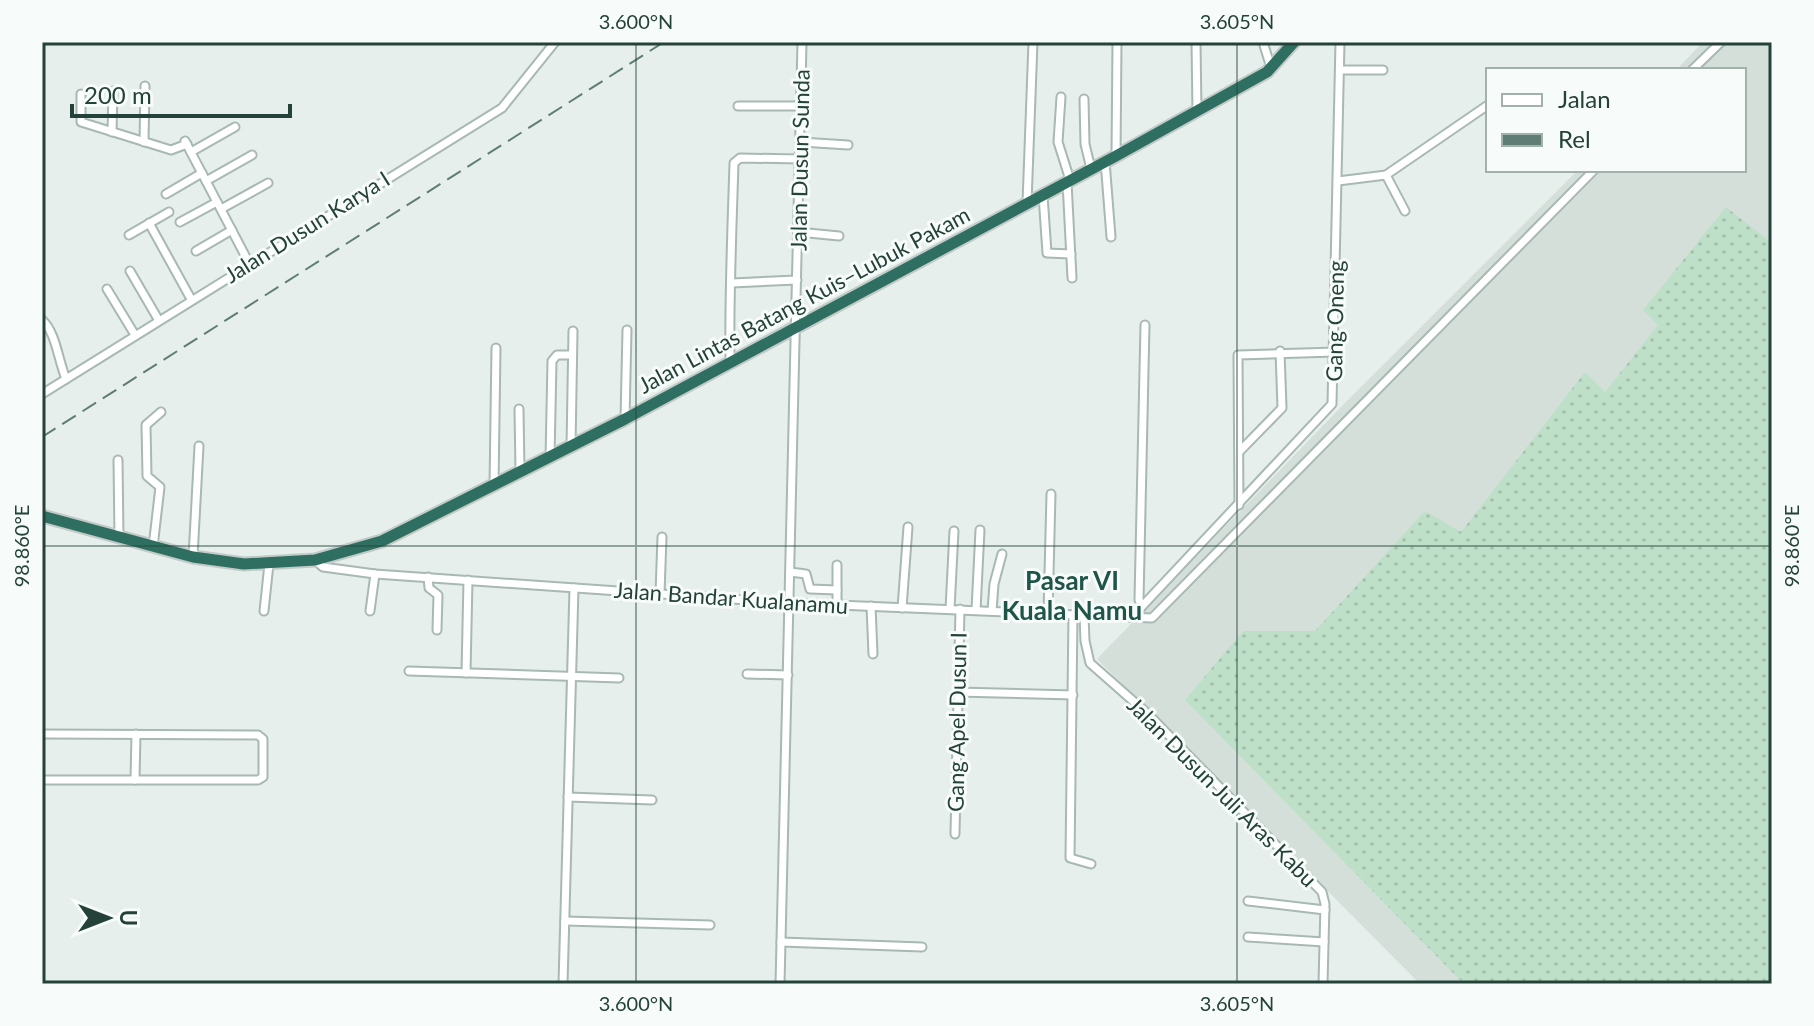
<svg xmlns="http://www.w3.org/2000/svg" width="1814" height="1026" font-family="Lato,sans-serif">
  <style>
    .built { fill: #d4dfda }
    .grass { fill: url(#grass-dots) }
    .lines { fill: none; stroke-linecap: round; stroke-linejoin: round }
    .minor-casing { stroke: #a8b8b2; stroke-width: 11 }
    .highway-casing { stroke: #c2cac8; stroke-width: 15 }
    .minor { stroke: #fff; stroke-width: 7 }
    .highway { stroke: #2f6f62; stroke-width: 11 }
    .rail { stroke: #5f7d75; stroke-width: 2; stroke-dasharray: 16 8; stroke-linecap: butt }
    .ticks { fill: none; stroke: #24423a; stroke-width: 2; stroke-opacity: 0.45 }
    .labels { text-anchor: middle; stroke-width: 6; stroke-linejoin: round; paint-order: stroke }
    .street-label { font-size: 22px; fill: #24423a; stroke: #f7fbf9 }
    .quarter-label { font-size: 26px; font-weight: bold; fill: #1f5548; stroke: #f7fbf9 }
    .neatline { fill: none; stroke: #24423a; stroke-width: 3 }
    .ticks-label { font-size: 20px; text-anchor: middle; fill: #24423a }
  </style>
  <defs>
    <pattern id="grass-dots" width="8" height="8" patternUnits="userSpaceOnUse" patternTransform="scale(2)"><rect width="8" height="8" fill="#bfe0c8"/><path d="M2 2h.1M6 6h.1" fill="none" stroke="#a4c1ad" stroke-width="1.8" stroke-linecap="round"/></pattern>
  </defs>
  <rect width="100%" height="100%" fill="#e6efeb"/>
  <!-- built -->
  <path class="built" d="M1703 42H1772V984H1420L1097 659 1341 407 1578 170H1744V70H1676Z"/>
  <!-- grass -->
  <path class="grass" d="M1726 207 1772 243V984H1464L1185 700 1243 631H1315L1425 511 1461 532 1585 372 1605 392 1658 325 1643 310Z"/>
  <g class="lines">
    <!-- minor casing -->
    <g class="minor-casing">
      <g id="minor">
        <path d="M1196 42 1197 112"/>
        <path d="M1263 42 1271 68"/>
        <path d="M1340 70H1383"/>
        <path d="M1692 70 1721 42"/>
        <path d="M81 94V122L171 150 187 144"/>
        <path d="M1061 97 1058 142 1070 180"/>
        <path d="M1084 99 1085 144 1091 169"/>
        <path d="M738 106H802"/>
        <path d="M112 132 113 91"/>
        <path d="M185 141 249 263"/>
        <path d="M144 142 145 86"/>
        <path d="M801 142 848 145"/>
        <path d="M191 152 235 127"/>
        <path d="M1116 156 1117 42"/>
        <path d="M1105 161 1111 237"/>
        <path d="M1386 175 1405 211"/>
        <path d="M206 181 252 155"/>
        <path d="M1338 181 1386 175 1488 105"/>
        <path d="M1067 182 1072 278"/>
        <path d="M166 194 202 173"/>
        <path d="M1043 195 1047 253 1071 254"/>
        <path d="M1027 203 1033 42"/>
        <path d="M221 209 268 183"/>
        <path d="M180 222 217 202"/>
        <path d="M149 223 191 299"/>
        <path d="M798 232 839 236"/>
        <path d="M129 235 169 212"/>
        <path d="M196 251 232 230"/>
        <path d="M130 271 158 319"/>
        <path d="M732 283 797 280"/>
        <path d="M107 289 135 335"/>
        <path d="M42 320C56 332 58 360 66 379"/>
        <path d="M730 361C729 294 732 230 734 163L740 158 800 159"/>
        <path d="M42 394 502 108 555 42"/>
        <path d="M519 409 520 472"/>
        <path d="M625 419 627 330"/>
        <path d="M571 447 573 331"/>
        <path d="M1240 451 1282 408 1280 351"/>
        <path d="M550 458 552 361 557 355H572"/>
        <path d="M118 460 119 538"/>
        <path d="M494 486 496 348"/>
        <path d="M1239 505 1238 355 1335 352"/>
        <path d="M153 547 160 487 147 476 146 425 161 412"/>
        <path d="M193 557 199 446"/>
        <path d="M315 560 323 567 375 574 789 603 1152 618 1594 170"/>
        <path d="M790 572 806 574 810 589 837 590"/>
        <path d="M428 577 429 588 438 595 437 630"/>
        <path d="M660 593 662 537"/>
        <path d="M837 605V565"/>
        <path d="M1142 605 1139 600 1145 325"/>
        <path d="M871 606 873 654"/>
        <path d="M902 608 908 527"/>
        <path d="M950 609 954 531"/>
        <path d="M976 610 980 530"/>
        <path d="M264 611 269 564"/>
        <path d="M370 611 375 574"/>
        <path d="M992 611 994 584 1002 554"/>
        <path d="M1048 614 1051 494"/>
        <path d="M1073 615 1070 858 1091 864"/>
        <path d="M1084 615 1085 641 1090 663 1149 715 1322 892 1325 904 1323 984"/>
        <path d="M1132 617 1332 404 1340 42"/>
        <path d="M409 671 619 678"/>
        <path d="M466 673 468 580"/>
        <path d="M747 674 788 675"/>
        <path d="M957 692 1073 695"/>
        <path d="M42 734 258 735 263 739V777L258 780H42"/>
        <path d="M135 780 136 734"/>
        <path d="M568 797 652 800"/>
        <path d="M955 834 960 609"/>
        <path d="M1248 901 1325 910"/>
        <path d="M565 921 710 925"/>
        <path d="M1248 937 1324 942"/>
        <path d="M781 942 922 947"/>
        <path d="M563 984 574 588"/>
        <path d="M780 984 802 42"/>
      </g>
    </g>
    <!-- highway casing -->
    <g class="highway-casing">
      <path id="highway" d="M42 516 193 557 244 564 315 560 382 541 625 419 1116 156 1267 72 1294 42"/>
    </g>
    <!-- minor -->
    <use href="#minor" class="minor"/>
    <!-- highway -->
    <use href="#highway" class="highway"/>
    <!-- rail -->
    <path class="rail" d="M42 437 664 42"/>
  </g>
  <!-- ticks -->
  <path class="ticks" d="M636 42V984M1237 42V984M42 546H1772"/>
  <g class="labels">
    <!-- street labels -->
    <g class="street-label">
      <text transform="translate(800 160) rotate(-89)" y="8">Jalan Dusun Sunda</text>
      <text transform="translate(307 227) rotate(-32)" y="8">Jalan Dusun Karya I</text>
      <text transform="translate(804 300) rotate(-28)" y="8">Jalan Lintas Batang Kuis–Lubuk Pakam</text>
      <text transform="translate(1335 321) rotate(-89)" y="8">Gang Oneng</text>
      <text transform="translate(731 598) rotate(4)" y="8">Jalan Bandar Kualanamu</text>
      <text transform="translate(957 722) rotate(-89)" y="8">Gang Apel Dusun I</text>
      <text transform="translate(1222 792) rotate(45)" y="8">Jalan Dusun Juli Aras Kabu</text>
    </g>
    <!-- quarter labels -->
    <g class="quarter-label">
      <text x="1072" y="590">Pasar VI<tspan x="1072" dy="30">Kuala Namu</tspan></text>
    </g>
  </g>
  <!-- border -->
  <rect width="1814" height="1026" fill="none" stroke="#f7fbf9" stroke-width="88"/>
  <!-- legend -->
  <rect x="1486" y="68" width="260" height="104" fill="#f7fbf9" stroke="#a3b1ad" stroke-width="2"/>
  <rect x="1502" y="94" width="40" height="12" fill="#ffffff" stroke="#a3b1ad" stroke-width="2"/>
  <text x="1558" y="108" font-size="24" fill="#24423a">Jalan</text>
  <rect x="1502" y="134" width="40" height="12" fill="#5f7d75" stroke="#a3b1ad" stroke-width="2"/>
  <text x="1558" y="148" font-size="24" fill="#24423a">Rel</text>
  <!-- north arrow -->
  <g transform="translate(108 918) rotate(90)" stroke="#f7fbf9" stroke-width="6" paint-order="stroke">
  <path d="M0-6L14 30L0 20L-14 30Z" fill="#24423a"/>
  <text y="-12" font-size="22" font-weight="bold" text-anchor="middle" fill="#24423a">U</text>
  </g>
  <!-- scale -->
  <path d="M72 104v12h218v-12" fill="none" stroke="#24423a" stroke-width="4"/>
  <text x="84" y="104" font-size="24" fill="#24423a" stroke="#f7fbf9" stroke-width="6" paint-order="stroke">200 m</text>
  <rect x="44" y="44" width="1726" height="938" class="neatline"/>
  <g class="ticks-label">
    <text x="636" y="29">3.600°N</text>
    <text x="1237" y="29">3.605°N</text>
    <text transform="translate(1792 546) rotate(-90)" y="7">98.860°E</text>
    <text transform="translate(22 546) rotate(-90)" y="7">98.860°E</text>
    <text x="636" y="1011">3.600°N</text>
    <text x="1237" y="1011">3.605°N</text>
  </g>
</svg>
